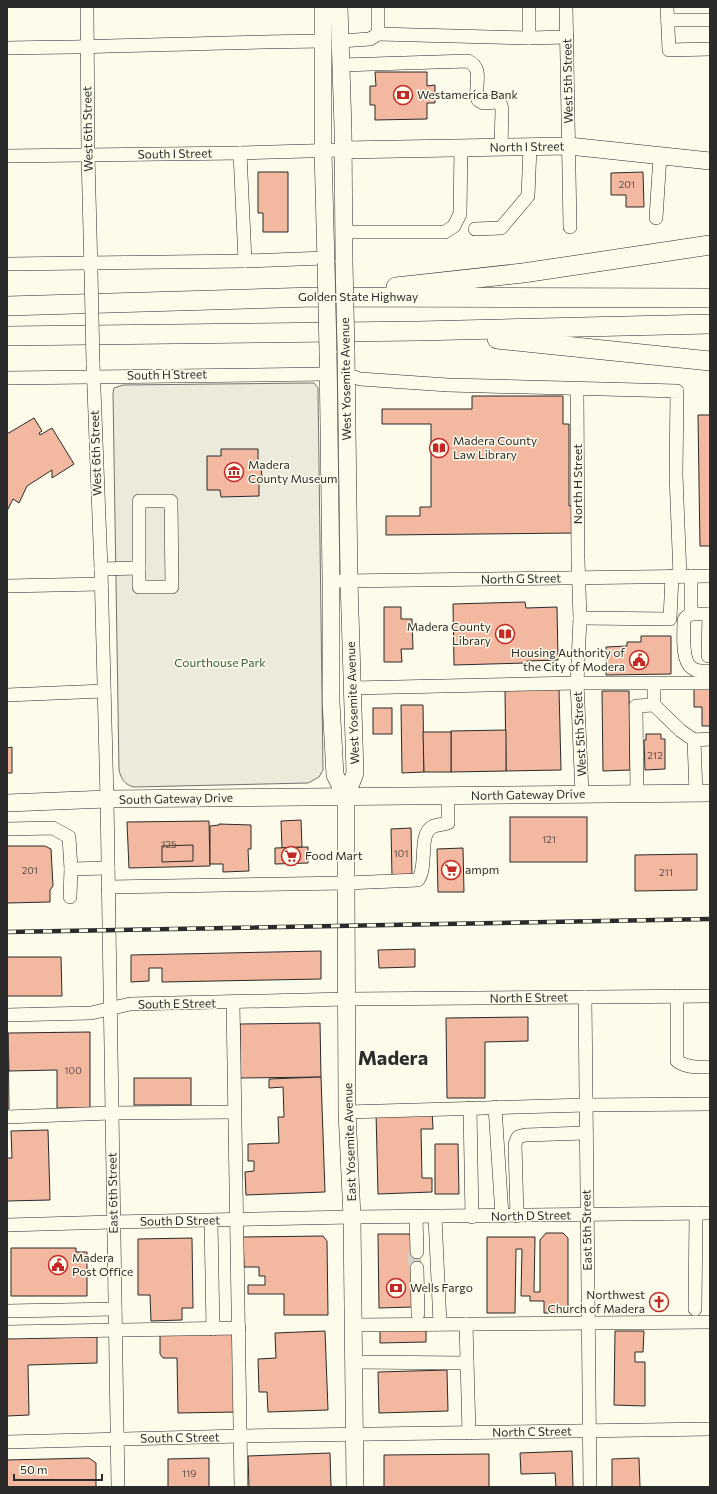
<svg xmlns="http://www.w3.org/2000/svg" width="717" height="1494" font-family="Commissioner,sans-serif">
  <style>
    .green { fill: #ecebdb; stroke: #74746e }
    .building { fill: #f2b8a0; stroke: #2b2b2b }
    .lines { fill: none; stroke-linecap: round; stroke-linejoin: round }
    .minor-tunnel { stroke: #d3d1c4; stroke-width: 13; stroke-dasharray: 13 6; stroke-linecap: butt }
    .minor-casing { stroke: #2b2b2b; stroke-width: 14 }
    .major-casing { stroke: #2b2b2b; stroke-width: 18 }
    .highway-casing { stroke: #2b2b2b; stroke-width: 20 }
    .minor { stroke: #fdfbea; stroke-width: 13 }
    .major { stroke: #fdfbea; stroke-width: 17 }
    .highway { stroke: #fdfbea; stroke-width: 19 }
    .rail-casing { stroke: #2b2b2b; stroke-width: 4.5 }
    .rail { stroke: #fdfbea; stroke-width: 3; stroke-dasharray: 9; stroke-linecap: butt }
    .minor-bridge-casing { stroke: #2b2b2b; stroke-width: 14; stroke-linecap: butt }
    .major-bridge-casing { stroke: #2b2b2b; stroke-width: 18; stroke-linecap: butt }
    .minor-bridge { stroke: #fdfbea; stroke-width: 13 }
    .major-bridge { stroke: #fdfbea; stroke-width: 17 }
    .labels { text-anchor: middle; stroke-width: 3; stroke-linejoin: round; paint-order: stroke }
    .number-label { font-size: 10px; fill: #5d4e48 }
    .street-label { font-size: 12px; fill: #2b2b2b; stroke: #fdfbea }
    .poi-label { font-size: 12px; fill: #2b2b2b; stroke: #fdfbea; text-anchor: start }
    .park-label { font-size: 12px; fill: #34623c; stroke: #fdfbea }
    .town-label { font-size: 20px; font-weight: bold; fill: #2b2b2b; stroke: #fdfbea }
  </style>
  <rect width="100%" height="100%" fill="#fdfbea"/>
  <!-- green -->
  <path class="green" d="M311 383H314L318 388 323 770 319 777 308 783 134 787C125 785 121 779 119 770L113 393 114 388 123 385Z"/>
  <!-- building -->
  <g class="building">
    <path d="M375 72H427V86L435 85V103H427V119L375 120V105H370V86H376Z"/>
    <path d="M258 172H288V232H263V213H258Z"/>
    <path d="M643 172 644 207H626V195H611V173Z"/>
    <path d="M472 396H563V424H569V506L575 505V533L386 535V516H420V507H431V424H382V409H472Z"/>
    <path d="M698 415H710V546H700Z"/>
    <path d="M34 418 42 431 39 433 40 435 52 428 74 464 52 478V470L27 486 19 503 13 499 7 511V434Z"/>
    <path d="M221 449H258V465H261L262 479H259V496L221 497 220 490H207V456H221Z"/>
    <path d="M525 602 526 608 557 607 558 660 527 661 526 663 454 665 453 604Z"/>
    <path d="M384 607H401V619H412L413 649H401L402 662H384Z"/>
    <path d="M641 636H671V674L606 675V647L627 646V642H641Z"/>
    <path d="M694 687H710V726H702V707H694Z"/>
    <path d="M559 689 561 770 506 771 505 690Z"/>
    <path d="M602 691H629L630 770 603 771Z"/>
    <path d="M401 705H423L424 772 402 773Z"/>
    <rect x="373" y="708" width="19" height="26"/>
    <path d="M506 730V771L451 772V731Z"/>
    <path d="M423 732H451V772H424Z"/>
    <path d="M646 734H661V739H665V769L645 770 644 740H646Z"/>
    <path d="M12 747V773H7V748Z"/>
    <rect x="510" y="817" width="77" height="45"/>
    <path d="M301 820 302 847 282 848 281 821Z"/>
    <path d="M209 821 210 866 129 868 127 822Z"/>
    <path d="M219 824 251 825V849H248L249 871 223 872V864H210V826L219 825Z"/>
    <path d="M411 828 412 877H392L391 829Z"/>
    <path d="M193 845V861L162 862V846Z"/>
    <path d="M7 846H45L51 849 53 886 50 890V902L7 903Z"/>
    <path d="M308 847V863L275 864V848Z"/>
    <path d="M463 848 464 892H438L437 849Z"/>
    <path d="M697 854V890L635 891V855Z"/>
    <path d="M415 949V967L379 968 378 950Z"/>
    <path d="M321 951V979L162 982V968H149V981L131 982V955Z"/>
    <path d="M7 957H61L62 996H7Z"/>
    <path d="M528 1017V1041L485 1042V1098H447L446 1018Z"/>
    <path d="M320 1023 321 1077 240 1078V1024Z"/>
    <path d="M90 1032V1108H57V1070L9 1071 8 1033Z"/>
    <path d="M8 1033 9 1109H7V1034Z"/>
    <path d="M321 1077 325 1192 246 1195 245 1172 254 1171V1161H248V1144L279 1143 278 1117H284L283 1087 269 1088V1079Z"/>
    <rect x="134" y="1078" width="57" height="27"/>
    <path d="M432 1110 433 1129H421L422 1178H432V1192L378 1194 376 1112Z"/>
    <path d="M48 1130 50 1200 7 1201V1158H12L11 1131Z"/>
    <path d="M435 1144H458L459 1194H435Z"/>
    <path d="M546 1233H563L568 1238V1313H544V1301H530V1296H521L522 1249H516L515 1313H487V1237H535L534 1292H540V1240Z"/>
    <path d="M378 1234H412L420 1252 421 1268 413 1307 379 1308Z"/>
    <path d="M323 1236 327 1241 328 1315H284V1294H248V1285H265V1276H259V1267H244L243 1237Z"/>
    <path d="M192 1238 193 1308H182V1320L151 1321 150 1295H138V1239Z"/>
    <path d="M11 1248H76V1252H87V1296H11Z"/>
    <path d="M426 1329V1342L380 1343V1330Z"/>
    <path d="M235 1331 236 1412 178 1413 177 1358H163L160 1354V1333Z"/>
    <path d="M325 1331 328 1410 268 1412 267 1392H259L258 1359 276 1358 275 1333Z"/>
    <path d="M615 1331H644L643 1352H635V1362H645V1406L614 1405Z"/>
    <path d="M97 1337V1363L28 1365 29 1415 7 1416V1339Z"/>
    <path d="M447 1370 448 1411 379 1413 378 1372Z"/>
    <path d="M572 1451 573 1487H556L555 1473 521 1474 520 1453Z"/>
    <path d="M330 1453 331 1487H249L248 1456Z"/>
    <path d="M489 1454V1487H384V1455Z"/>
    <path d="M89 1458 96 1463V1487H7V1460Z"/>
    <path d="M209 1458V1487H168V1459Z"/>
    <path d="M639 1458 640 1487H612V1459Z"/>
  </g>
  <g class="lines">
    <!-- minor-tunnel -->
    <path class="minor-tunnel" d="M414 1252 415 1268"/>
    <!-- minor casing -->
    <g class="minor-casing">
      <g id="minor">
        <path d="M87 7 88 155 91 271"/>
        <path d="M378 7V34L529 38"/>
        <path d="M529 7V38L567 37"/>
        <path d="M566 7 570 227"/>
        <path d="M667 7 669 50 710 49"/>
        <path d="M668 20H710"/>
        <path d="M340 41 370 39 378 34"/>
        <path d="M7 48C113 47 218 42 323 41"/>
        <path d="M341 65 468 61C485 69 473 86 478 100L483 103 498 102 501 105 502 110 501 147"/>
        <path d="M240 153 245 261"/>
        <path d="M7 156 240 153 343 150"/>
        <path d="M656 218 660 156"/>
        <path d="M475 229 501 228 528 196 530 147"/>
        <path d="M344 232H445L454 226 460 214 461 148"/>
        <path d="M7 264 245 261 325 258"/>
        <path d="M93 363 101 569 107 799 118 1487"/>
        <path d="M346 374 360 379 448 385 677 391 676 475 680 576"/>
        <path d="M7 378 327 374"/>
        <path d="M577 389 578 560 580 618 577 683 582 793"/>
        <path d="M139 501H171L172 587H139Z"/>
        <path d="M101 569 139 568"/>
        <path d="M691 576V614H710"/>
        <path d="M341 581 710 576"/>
        <path d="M7 586 101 584"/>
        <path d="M691 614 686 617 684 620C684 632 681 661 692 668 697 672 704 671 710 671"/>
        <path d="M580 618 670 619 672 576"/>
        <path d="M708 656 709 614"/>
        <path d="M352 688 577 683H710"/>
        <path d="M7 695 104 691"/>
        <path d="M654 705 681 731 694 740"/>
        <path d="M637 793 636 706 654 705V684"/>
        <path d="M696 793 694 740 710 739"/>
        <path d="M7 829 53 828 69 837 71 869 108 868"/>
        <path d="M108 887 346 883 418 880C428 866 418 835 432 827 437 824 443 825 448 823V796"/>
        <path d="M70 897 71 869"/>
        <path d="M677 996V1061C687 1068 697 1067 710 1067"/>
        <path d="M585 997 590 1487"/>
        <path d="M233 1003 241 1487"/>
        <path d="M7 1015 91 1013 130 1004 347 999 710 996"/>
        <path d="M495 1107 502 1216"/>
        <path d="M470 1108 472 1217"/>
        <path d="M347 1112 586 1105 710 1104"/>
        <path d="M7 1117 111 1113 235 1112"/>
        <path d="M517 1216 515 1144 518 1137 525 1135 586 1133"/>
        <path d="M416 1217 417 1252"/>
        <path d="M435 1217 440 1324"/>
        <path d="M211 1221 213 1329"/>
        <path d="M7 1225 113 1222 352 1217 710 1213"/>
        <path d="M417 1268 418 1314"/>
        <path d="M695 1309 696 1213"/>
        <path d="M7 1311 115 1309"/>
        <path d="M466 1324 469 1433"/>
        <path d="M353 1325 710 1322"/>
        <path d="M7 1332 239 1328"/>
        <path d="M353 1362 467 1363"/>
        <path d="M7 1442 241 1436 710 1429"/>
      </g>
    </g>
    <!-- major casing -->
    <g class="major-casing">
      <g id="major">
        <path d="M323 7V151L326 263"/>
        <path d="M339 7 343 128 344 262"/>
        <path d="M343 150 569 146 710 161"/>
        <path d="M328 351 331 581V702L335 775 346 797"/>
        <path d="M346 351 349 581 355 773 346 797V883L347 1112 352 1217 355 1487"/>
        <path d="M7 803 107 799 710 793"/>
      </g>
    </g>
    <!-- highway casing -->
    <g class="highway-casing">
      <g id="highway">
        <path d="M396 287 523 273 710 245"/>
        <path d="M7 306 314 297 710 298"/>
        <path d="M7 336 419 331 710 324"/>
        <path d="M497 339 710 361"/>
      </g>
    </g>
    <!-- minor -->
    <use href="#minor" class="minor"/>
    <!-- major -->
    <use href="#major" class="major"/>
    <!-- highway -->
    <use href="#highway" class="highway"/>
    <!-- rail casing -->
    <g class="rail-casing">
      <path id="rail" d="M7 932 710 919"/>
    </g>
    <!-- rail -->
    <use href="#rail" class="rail"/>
    <!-- minor-bridge casing -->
    <g class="minor-bridge-casing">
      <path id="minor-bridge" d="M91 271 93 363"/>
    </g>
    <!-- major-bridge casing -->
    <g class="major-bridge-casing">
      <g id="major-bridge">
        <path d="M344 262 346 351"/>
        <path d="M326 263 328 351"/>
      </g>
    </g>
    <!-- minor-bridge -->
    <use href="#minor-bridge" class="minor-bridge"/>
    <!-- major-bridge -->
    <use href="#major-bridge" class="major-bridge"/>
  </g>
  <!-- icons -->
  <defs>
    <g id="bank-ring" transform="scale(1)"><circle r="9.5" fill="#fdfbea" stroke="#c62828" stroke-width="1.5"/><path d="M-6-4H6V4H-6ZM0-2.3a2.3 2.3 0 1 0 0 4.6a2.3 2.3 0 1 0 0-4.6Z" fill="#c62828"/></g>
    <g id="library-ring" transform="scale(1)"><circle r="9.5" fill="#fdfbea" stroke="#c62828" stroke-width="1.5"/><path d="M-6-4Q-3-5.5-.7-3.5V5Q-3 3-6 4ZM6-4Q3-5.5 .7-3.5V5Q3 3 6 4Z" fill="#c62828"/></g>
    <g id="museum-ring" transform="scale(1)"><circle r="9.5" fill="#fdfbea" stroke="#c62828" stroke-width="1.5"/><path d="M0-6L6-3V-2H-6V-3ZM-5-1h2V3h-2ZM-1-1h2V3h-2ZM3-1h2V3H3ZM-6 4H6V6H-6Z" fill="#c62828"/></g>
    <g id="civic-ring" transform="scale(1)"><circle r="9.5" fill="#fdfbea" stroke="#c62828" stroke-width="1.5"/><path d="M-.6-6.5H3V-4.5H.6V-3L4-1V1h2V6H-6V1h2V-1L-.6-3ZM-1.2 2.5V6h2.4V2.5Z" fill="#c62828"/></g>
    <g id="supermarket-ring" transform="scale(1)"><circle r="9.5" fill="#fdfbea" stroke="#c62828" stroke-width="1.5"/><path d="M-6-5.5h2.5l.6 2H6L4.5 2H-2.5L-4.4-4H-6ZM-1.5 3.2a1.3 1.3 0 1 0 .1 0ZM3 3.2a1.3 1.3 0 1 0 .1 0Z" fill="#c62828"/></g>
    <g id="church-ring" transform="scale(1)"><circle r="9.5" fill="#fdfbea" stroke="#c62828" stroke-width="1.5"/><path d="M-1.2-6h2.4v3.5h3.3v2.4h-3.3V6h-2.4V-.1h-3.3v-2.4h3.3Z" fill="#c62828"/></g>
  </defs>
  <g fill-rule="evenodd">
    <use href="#bank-ring" x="403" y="95"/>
    <use href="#library-ring" x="439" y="448"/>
    <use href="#museum-ring" x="234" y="472"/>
    <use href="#library-ring" x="505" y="634"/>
    <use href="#civic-ring" x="639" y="660"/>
    <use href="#supermarket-ring" x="291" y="856"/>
    <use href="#supermarket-ring" x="451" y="870"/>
    <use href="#civic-ring" x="58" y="1265"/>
    <use href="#bank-ring" x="396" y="1288"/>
    <use href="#church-ring" x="659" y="1302"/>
  </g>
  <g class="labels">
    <!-- number labels -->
    <g class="number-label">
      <text x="627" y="188">201</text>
      <text x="655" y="759">212</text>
      <text x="549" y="843">121</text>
      <text x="169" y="848">125</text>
      <text x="401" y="857">101</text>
      <text x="30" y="874">201</text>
      <text x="666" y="876">211</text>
      <text x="73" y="1074">100</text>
      <text x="189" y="1477">119</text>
    </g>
    <!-- street labels -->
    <g class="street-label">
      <text transform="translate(568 81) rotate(-91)" y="4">West 5th Street</text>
      <text transform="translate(88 129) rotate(-91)" y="4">West 6th Street</text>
      <text transform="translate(527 147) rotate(-1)" y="4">North I Street</text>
      <text transform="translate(175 154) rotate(-1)" y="4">South I Street</text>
      <text x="358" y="301">Golden State Highway</text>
      <text transform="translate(167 375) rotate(-1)" y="4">South H Street</text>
      <text transform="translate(346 379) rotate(-91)" y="4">West Yosemite Avenue</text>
      <text transform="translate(96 453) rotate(-92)" y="4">West 6th Street</text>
      <text transform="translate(578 484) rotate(-90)" y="4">North H Street</text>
      <text transform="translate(521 579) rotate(-1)" y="4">North G Street</text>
      <text transform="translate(353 703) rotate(-92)" y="4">West Yosemite Avenue</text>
      <text transform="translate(580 734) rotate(-93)" y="4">West 5th Street</text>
      <text transform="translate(528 795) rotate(-1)" y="4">North Gateway Drive</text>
      <text transform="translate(176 799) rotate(-1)" y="4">South Gateway Drive</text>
      <text transform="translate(529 998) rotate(-1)" y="4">North E Street</text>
      <text transform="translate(177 1004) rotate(-1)" y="4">South E Street</text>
      <text transform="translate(350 1142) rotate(-92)" y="4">East Yosemite Avenue</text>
      <text transform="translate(113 1193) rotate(-91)" y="4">East 6th Street</text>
      <text transform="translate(531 1216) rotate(-1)" y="4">North D Street</text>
      <text transform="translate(180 1221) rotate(-1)" y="4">South D Street</text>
      <text transform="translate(587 1230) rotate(-91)" y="4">East 5th Street</text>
      <text transform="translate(532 1432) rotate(-1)" y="4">North C Street</text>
      <text transform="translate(180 1438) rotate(-1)" y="4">South C Street</text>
    </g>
    <!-- poi labels -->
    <g class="poi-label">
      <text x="417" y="99">Westamerica Bank</text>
      <text x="453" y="445">Madera County<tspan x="453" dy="14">Law Library</tspan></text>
      <text x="248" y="469">Madera<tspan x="248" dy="14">County Museum</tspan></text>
      <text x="491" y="631" text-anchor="end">Madera County<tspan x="491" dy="14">Library</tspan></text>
      <text x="625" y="657" text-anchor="end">Housing Authority of<tspan x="625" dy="14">the City of Modera</tspan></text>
      <text x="305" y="860">Food Mart</text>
      <text x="465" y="874">ampm</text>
      <text x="72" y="1262">Madera<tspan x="72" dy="14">Post Office</tspan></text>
      <text x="410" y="1292">Wells Fargo</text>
      <text x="645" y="1299" text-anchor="end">Northwest<tspan x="645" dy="14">Church of Madera</tspan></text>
    </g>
    <!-- park labels -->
    <g class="park-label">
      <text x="220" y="667">Courthouse Park</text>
    </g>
    <!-- town labels -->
    <g class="town-label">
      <text x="393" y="1065">Madera</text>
    </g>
  </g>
  <!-- border -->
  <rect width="717" height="1494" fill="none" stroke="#2b2b2b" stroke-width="16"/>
  <!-- scale -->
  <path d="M14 1474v6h88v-6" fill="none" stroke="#2b2b2b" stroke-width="2"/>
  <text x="20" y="1474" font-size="12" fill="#2b2b2b" stroke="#fdfbea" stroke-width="3" paint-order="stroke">50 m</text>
</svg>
